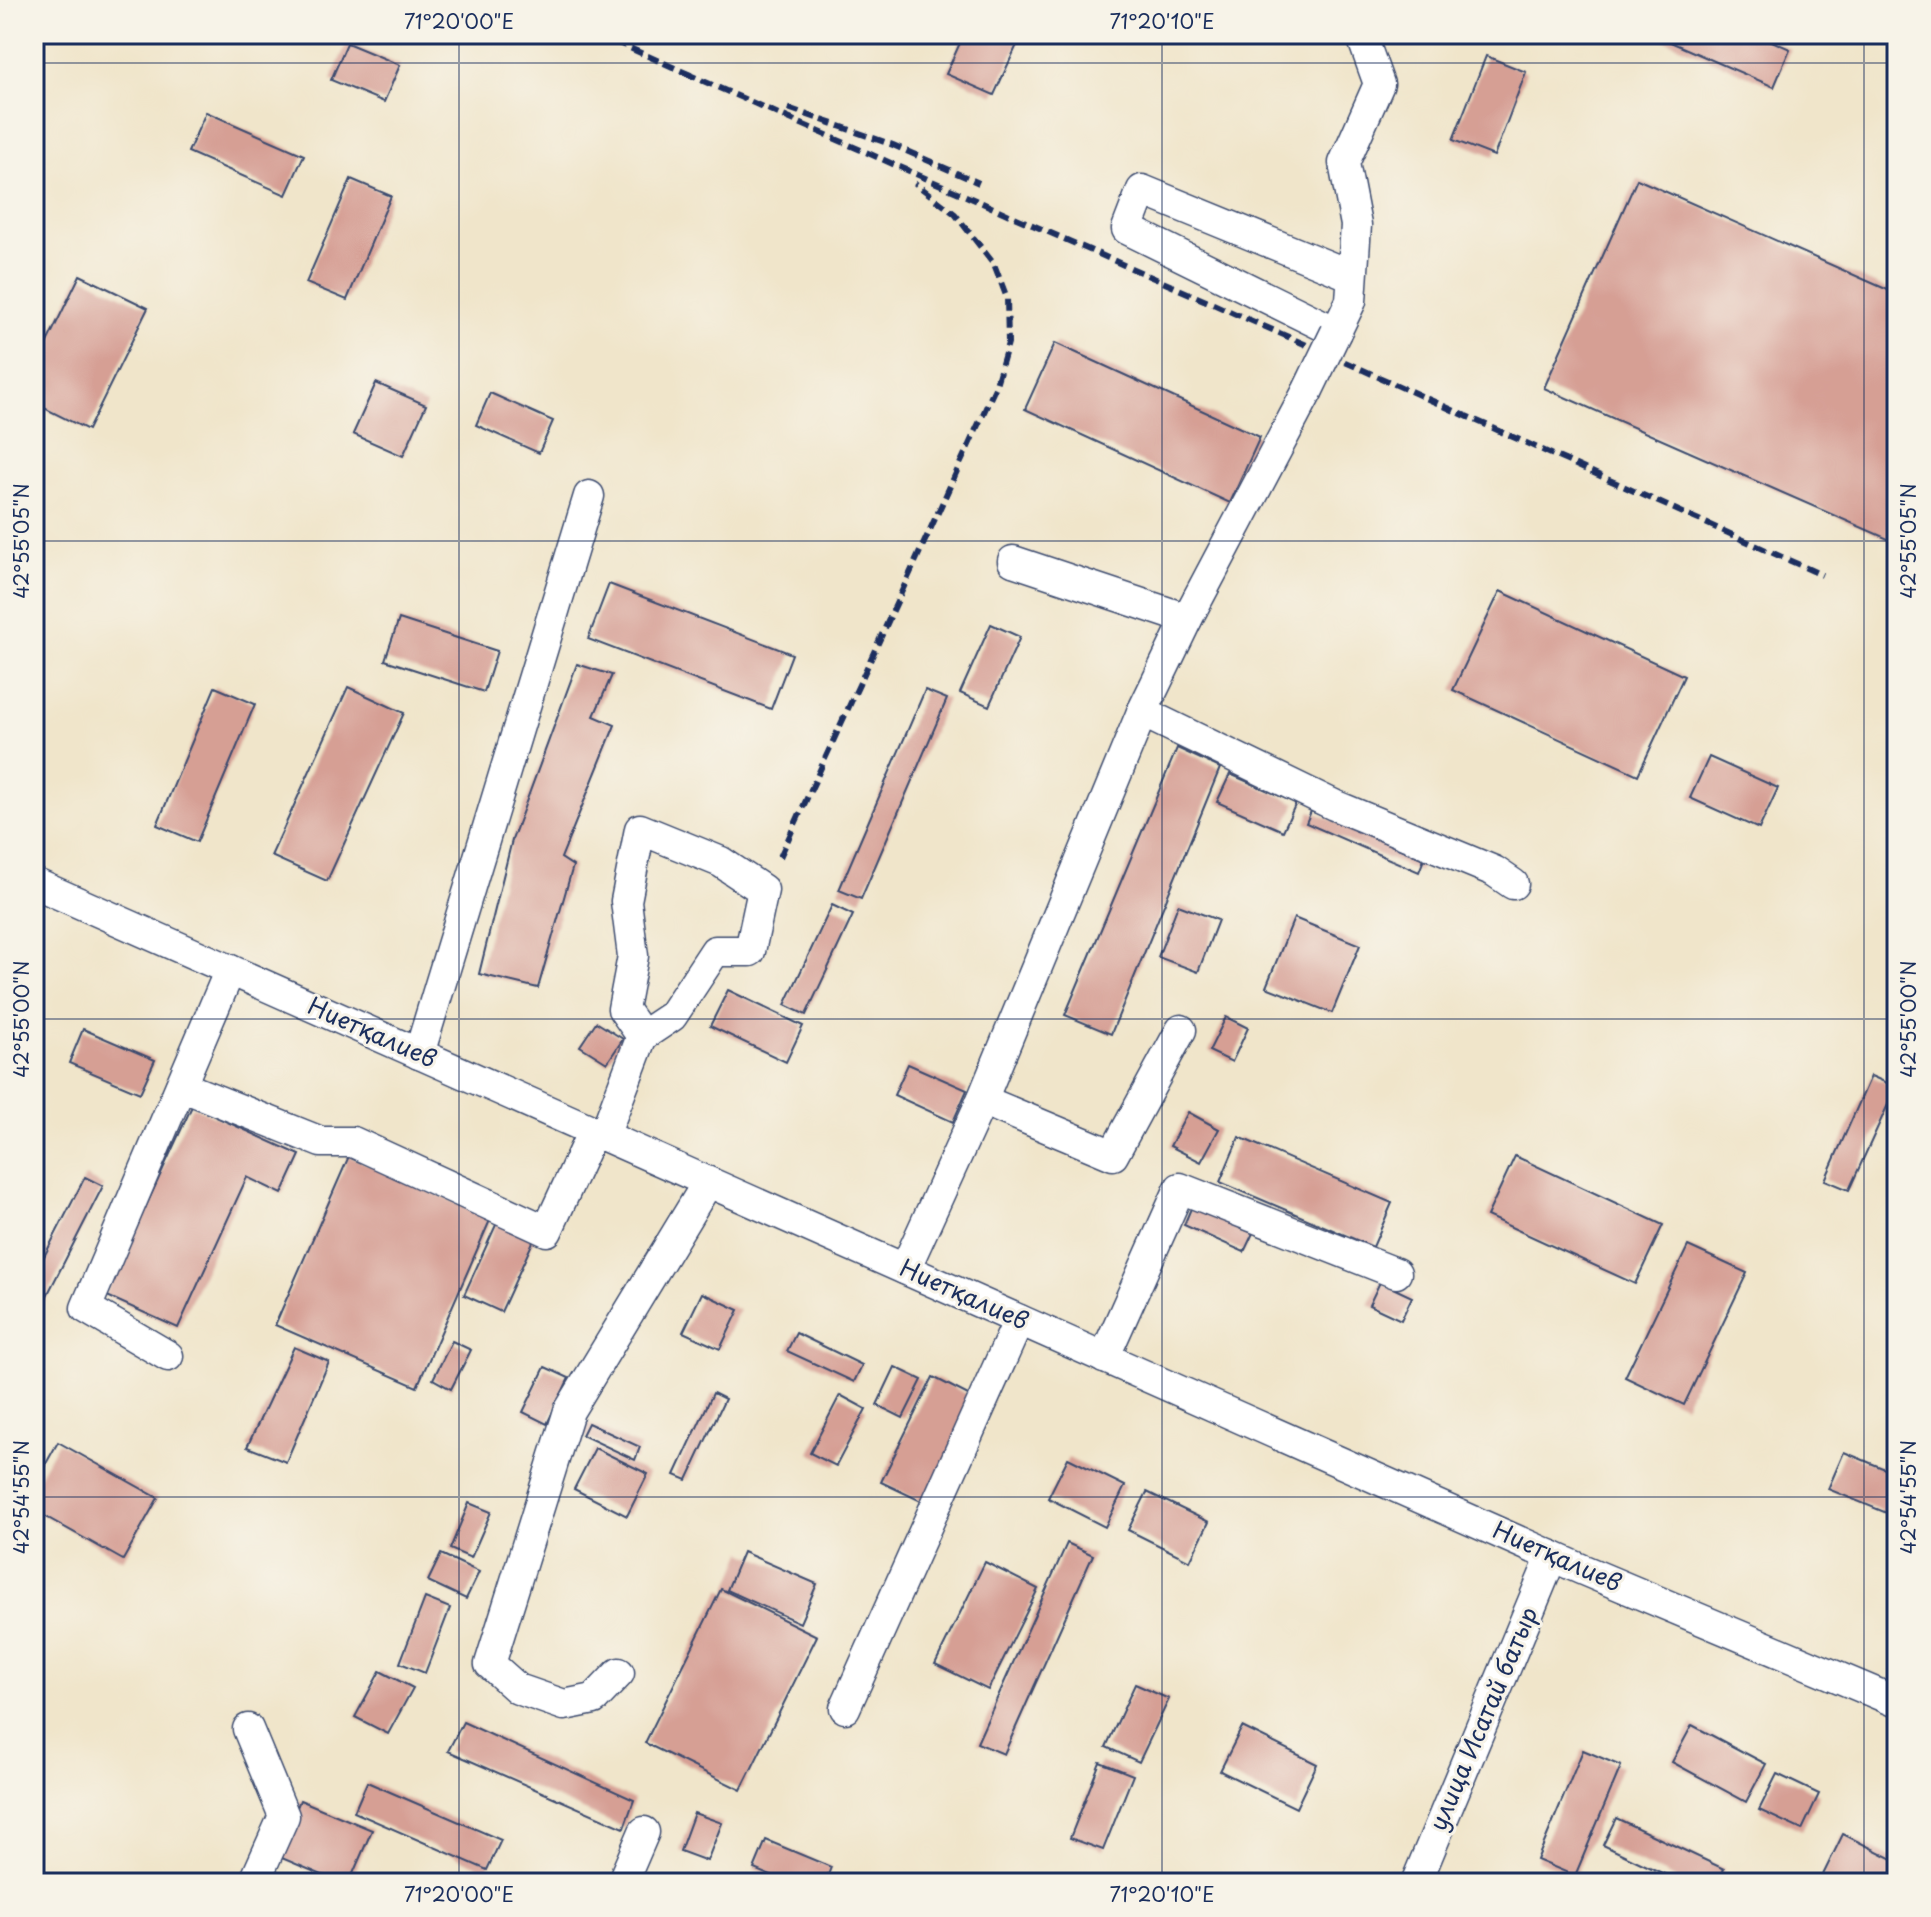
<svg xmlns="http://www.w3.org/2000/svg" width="1931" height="1917" font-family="'Playpen Sans',sans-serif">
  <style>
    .building { fill: #d69f94 }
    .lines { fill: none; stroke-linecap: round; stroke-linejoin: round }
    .minor-casing { stroke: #3b4a6e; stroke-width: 33 }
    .minor { stroke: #fff; stroke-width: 30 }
    .rail { stroke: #1b2f5e; stroke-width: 6; stroke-dasharray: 12 6; stroke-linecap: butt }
    .minor-bridge-casing { stroke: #3b4a6e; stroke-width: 33; stroke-linecap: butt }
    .minor-bridge { stroke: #fff; stroke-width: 30 }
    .ticks { fill: none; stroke: #1b2f5e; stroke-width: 2; stroke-opacity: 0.45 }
    .labels { text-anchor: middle; stroke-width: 6; stroke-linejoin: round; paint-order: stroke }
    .street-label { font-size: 24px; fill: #1b2f5e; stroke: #f7f3e8 }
    .neatline { fill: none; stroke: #1b2f5e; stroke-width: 3 }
    .ticks-label { font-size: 20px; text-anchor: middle; fill: #1b2f5e }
  </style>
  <rect width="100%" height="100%" fill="#f7f3e8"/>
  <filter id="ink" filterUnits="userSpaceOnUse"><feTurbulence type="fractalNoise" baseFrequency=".0125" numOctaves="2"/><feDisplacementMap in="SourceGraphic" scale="16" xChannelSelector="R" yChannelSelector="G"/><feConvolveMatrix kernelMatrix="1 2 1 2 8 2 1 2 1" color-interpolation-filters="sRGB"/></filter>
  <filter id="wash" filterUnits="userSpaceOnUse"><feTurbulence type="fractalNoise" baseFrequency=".006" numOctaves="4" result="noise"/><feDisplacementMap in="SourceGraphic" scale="32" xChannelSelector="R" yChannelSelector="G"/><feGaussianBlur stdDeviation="1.8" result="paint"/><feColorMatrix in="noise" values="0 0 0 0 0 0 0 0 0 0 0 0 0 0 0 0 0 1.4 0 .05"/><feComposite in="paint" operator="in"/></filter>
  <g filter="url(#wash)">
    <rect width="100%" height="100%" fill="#f0e5ca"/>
    <g id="blocks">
      <!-- building -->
      <g class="building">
        <path d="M964 34H1022L994 95 946 74Z"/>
        <path d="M1652 34H1756L1790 49 1774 87Z"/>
        <path d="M347 43 400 65 384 102 331 80Z"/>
        <path d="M1486 56 1526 72 1494 156 1453 140Z"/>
        <path d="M206 112 304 155 286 195 188 152Z"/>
        <path d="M351 179 391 196 347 300 306 283Z"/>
        <path d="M1637 179 1897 294V543L1544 388Z"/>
        <path d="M80 275 148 308 88 430 34 403V369Z"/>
        <path d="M1055 343 1260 437 1230 503 1025 409Z"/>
        <path d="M376 383 426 405 403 456 353 434Z"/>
        <path d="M490 393 553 421 539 453 476 425Z"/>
        <path d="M609 584 792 654 771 709 588 639Z"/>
        <path d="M1500 591 1684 676 1638 775 1453 690Z"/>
        <path d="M399 619 497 651 484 692 385 660Z"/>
        <path d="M991 624 1020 637 989 706 960 693Z"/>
        <path d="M577 664 612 675 594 716 615 725 561 858 573 866 538 988 479 974 512 840Z"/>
        <path d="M215 687 255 704 197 842 157 825Z"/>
        <path d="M348 687 404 713 327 881 271 856Z"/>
        <path d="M925 690 947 699 861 899 839 890Z"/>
        <path d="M1177 748 1220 768 1111 1034 1065 1015Z"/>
        <path d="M1709 757 1778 788 1759 829 1690 798Z"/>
        <path d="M1230 774 1296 803 1283 831 1217 802Z"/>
        <path d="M1311 811 1424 859 1419 872 1306 823Z"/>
        <path d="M832 905 853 915 806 1015 785 1005Z"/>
        <path d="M1178 905 1218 920 1198 972 1158 957Z"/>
        <path d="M1294 918 1360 945 1332 1013 1266 987Z"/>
        <path d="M728 990 803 1026 786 1062 710 1026Z"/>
        <path d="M1226 1017 1248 1028 1232 1062 1209 1051Z"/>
        <path d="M596 1022 623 1039 607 1063 580 1046Z"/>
        <path d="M83 1029 155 1060 140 1093 69 1063Z"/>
        <path d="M908 1064 967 1090 953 1122 894 1095Z"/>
        <path d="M1871 1076 1896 1087 1849 1190 1825 1180Z"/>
        <path d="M192 1106 300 1155 282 1194 247 1177 178 1328 105 1295Z"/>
        <path d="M1188 1112 1219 1129 1201 1162 1170 1146Z"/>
        <path d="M1239 1137 1392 1203 1373 1247 1220 1182Z"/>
        <path d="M349 1156 491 1218 417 1387 275 1325Z"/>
        <path d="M1515 1156 1663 1225 1635 1284 1487 1216Z"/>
        <path d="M85 1177 103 1186 34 1321V1276Z"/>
        <path d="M1192 1206 1253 1233 1244 1252 1184 1225Z"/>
        <path d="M500 1216 537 1233 501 1312 464 1295Z"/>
        <path d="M1688 1246 1747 1273 1684 1405 1625 1377Z"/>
        <path d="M1380 1282 1412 1297 1401 1320 1369 1305Z"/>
        <path d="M702 1293 739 1310 720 1349 683 1332Z"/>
        <path d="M796 1333 862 1365 854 1382 787 1351Z"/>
        <path d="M452 1341 471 1350 451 1389 433 1379Z"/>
        <path d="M294 1347 329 1362 286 1462 247 1447Z"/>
        <path d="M545 1367 569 1378 547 1424 523 1412Z"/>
        <path d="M895 1367 922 1380 903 1418 877 1405Z"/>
        <path d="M933 1377 976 1399 925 1503 881 1482Z"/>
        <path d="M713 1393 725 1399 687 1480 675 1475Z"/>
        <path d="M840 1395 866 1409 836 1466 810 1453Z"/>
        <path d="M588 1423 640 1447 635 1460 582 1435Z"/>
        <path d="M58 1442 158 1498 123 1560 34 1510V1485Z"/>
        <path d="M595 1448 648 1474 627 1516 574 1489Z"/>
        <path d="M1844 1452 1897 1474V1509L1894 1516 1828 1489Z"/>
        <path d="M1068 1458 1125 1486 1105 1527 1048 1498Z"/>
        <path d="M1147 1492 1209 1522 1190 1561 1128 1530Z"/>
        <path d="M469 1503 491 1512 471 1558 450 1549Z"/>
        <path d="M1067 1543 1093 1555 1004 1754 977 1743Z"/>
        <path d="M743 1552 817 1584 800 1623 727 1590Z"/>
        <path d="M441 1554 479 1572 466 1599 428 1581Z"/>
        <path d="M985 1562 1038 1589 988 1690 935 1664Z"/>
        <path d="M721 1589 817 1636 741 1790 645 1743Z"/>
        <path d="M425 1598 450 1608 425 1673 400 1663Z"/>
        <path d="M380 1671 413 1688 388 1734 355 1717Z"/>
        <path d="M1135 1684 1169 1699 1139 1762 1106 1747Z"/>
        <path d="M463 1722 634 1800 624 1828 448 1751Z"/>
        <path d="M1692 1725 1766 1764 1746 1802 1672 1762Z"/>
        <path d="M1242 1727 1317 1764 1296 1808 1220 1771Z"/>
        <path d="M1583 1750 1621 1766 1575 1876 1537 1860Z"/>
        <path d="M1100 1762 1133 1775 1103 1850 1070 1838Z"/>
        <path d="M1777 1774 1819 1794 1802 1830 1759 1810Z"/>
        <path d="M367 1782 501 1840 487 1870 354 1812Z"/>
        <path d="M300 1800 372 1830 349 1883H341L277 1856Z"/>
        <path d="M694 1813 722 1823 707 1861 680 1851Z"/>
        <path d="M1616 1818 1724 1869 1718 1883H1683L1603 1845Z"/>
        <path d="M1843 1834 1897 1861V1883H1823L1820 1881Z"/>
        <path d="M766 1840 831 1867 825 1883H788L754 1869Z"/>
      </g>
    </g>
  </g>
  <g filter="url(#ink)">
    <use href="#blocks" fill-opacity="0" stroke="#3b4a6e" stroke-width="2"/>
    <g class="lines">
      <!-- minor casing -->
      <g class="minor-casing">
        <g id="minor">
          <path d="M1352 276 1142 190 1127 229 1336 332 1351 301 1356 225 1344 163 1379 84 1361 34"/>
          <path d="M1013 561 1187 619"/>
          <path d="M1142 712 1334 805 1494 871 1513 884"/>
          <path d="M34 883 1581 1569 1897 1702"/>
          <path d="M419 1054 589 496"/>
          <path d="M181 1086 321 1142H353L547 1231 593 1131"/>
          <path d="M982 1100 1113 1155 1181 1030"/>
          <path d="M604 1136 642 1036 672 1016 715 951H750L763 890 721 862 640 829 626 901 633 956 623 1009 642 1036"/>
          <path d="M905 1269 982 1100 1142 712 1187 619 1307 392"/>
          <path d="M168 1356 86 1308 230 970"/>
          <path d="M1104 1358 1180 1188 1396 1273"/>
          <path d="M619 1673 594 1699 564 1705 518 1689 490 1664 569 1411 708 1182"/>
          <path d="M845 1708 1019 1320"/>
          <path d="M248 1729 284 1816 254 1883"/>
          <path d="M622 1883 644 1832"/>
          <path d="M1416 1883 1552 1556"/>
        </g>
      </g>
      <!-- minor -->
      <use href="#minor" class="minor"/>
      <!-- rail -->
      <g class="rail">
        <path d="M598 34 693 76"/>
        <path d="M685 73 1325 353 1822 575"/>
        <path d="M788 108 893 145 979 183"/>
        <path d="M780 857 995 388 1008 343 1007 298 994 264 955 214 915 183"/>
      </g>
      <!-- minor-bridge casing -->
      <g class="minor-bridge-casing">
        <path id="minor-bridge" d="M1307 392 1336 332"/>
      </g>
      <!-- minor-bridge -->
      <use href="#minor-bridge" class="minor-bridge"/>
    </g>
  </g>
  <!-- ticks -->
  <path class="ticks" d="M459 34V1883M1162 34V1883M1864 34V1883M34 63H1897M34 541H1897M34 1019H1897M34 1497H1897"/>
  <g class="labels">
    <!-- street labels -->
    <g class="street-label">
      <text transform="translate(372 1033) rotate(24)" y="8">Ниетқалиев</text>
      <text transform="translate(964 1295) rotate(24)" y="8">Ниетқалиев</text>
      <text transform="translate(1557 1557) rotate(24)" y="8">Ниетқалиев</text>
      <text transform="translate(1484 1719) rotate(-67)" y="8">улица Исатай батыр</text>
    </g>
  </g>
  <!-- margin -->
  <rect width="1931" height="1917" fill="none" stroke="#f7f3e8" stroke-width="88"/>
  <rect x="44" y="44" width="1843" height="1829" class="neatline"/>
  <g class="ticks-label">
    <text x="459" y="29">71°20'00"E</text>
    <text x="1162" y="29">71°20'10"E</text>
    <text transform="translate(22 541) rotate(-90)" y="7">42°55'05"N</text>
    <text transform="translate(1909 541) rotate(-90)" y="7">42°55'05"N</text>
    <text transform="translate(22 1019) rotate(-90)" y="7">42°55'00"N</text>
    <text transform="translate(1909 1019) rotate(-90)" y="7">42°55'00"N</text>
    <text transform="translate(22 1497) rotate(-90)" y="7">42°54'55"N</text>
    <text transform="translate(1909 1497) rotate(-90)" y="7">42°54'55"N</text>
    <text x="459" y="1902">71°20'00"E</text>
    <text x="1162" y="1902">71°20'10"E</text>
  </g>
</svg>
